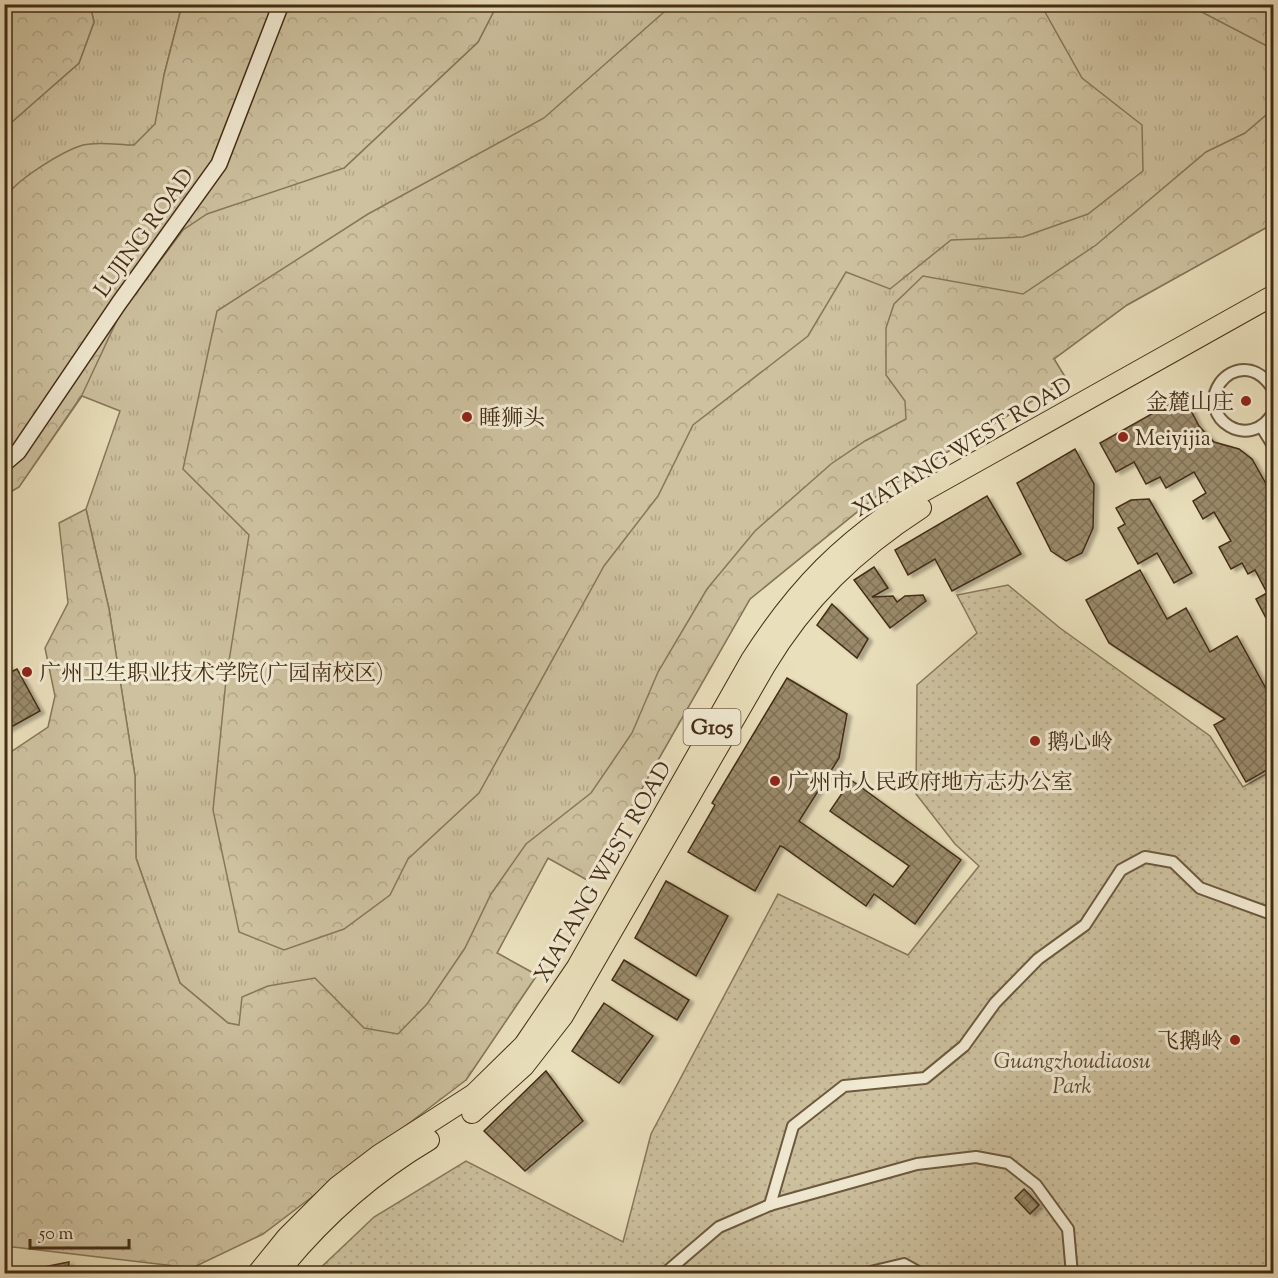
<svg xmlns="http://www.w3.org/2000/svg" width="1278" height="1278" font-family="'Sorts Mill Goudy','Noto Serif SC',serif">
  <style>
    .grass { fill: url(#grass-tufts); stroke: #88775a; stroke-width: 1.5 }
    .forest { fill: url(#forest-crowns); stroke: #88775a; stroke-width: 1.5 }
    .park { fill: url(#park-dots); stroke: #88775a; stroke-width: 1.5 }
    .building { fill: url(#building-cross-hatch); stroke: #442d15; stroke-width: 1.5; filter: url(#shadow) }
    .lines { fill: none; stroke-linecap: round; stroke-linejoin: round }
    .street-casing { stroke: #6d5a3e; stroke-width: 14 }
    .secondary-casing { stroke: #442d15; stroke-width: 18 }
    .highway-casing { stroke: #442d15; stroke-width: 22 }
    .street { stroke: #f1ead3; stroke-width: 10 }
    .secondary { stroke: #f1ead3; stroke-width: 15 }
    .highway { stroke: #e9dfbb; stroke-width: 20 }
    .poi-dot { fill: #8f2418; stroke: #f1ead3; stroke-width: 2 }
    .labels { text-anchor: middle; stroke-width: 6; stroke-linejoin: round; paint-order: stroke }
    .shield { fill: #f1ead3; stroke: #78664e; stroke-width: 1.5 }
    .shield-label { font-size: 21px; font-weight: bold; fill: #442d15 }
    .street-label { font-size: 22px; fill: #442d15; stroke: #f1ead3 }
    .poi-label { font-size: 22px; fill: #442d15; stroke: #f1ead3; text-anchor: start }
    .park-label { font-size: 22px; font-style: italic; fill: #5f4b31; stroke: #f1ead3 }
  </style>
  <defs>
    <pattern id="grass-tufts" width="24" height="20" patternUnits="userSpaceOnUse" patternTransform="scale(1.5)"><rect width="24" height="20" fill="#cdc19f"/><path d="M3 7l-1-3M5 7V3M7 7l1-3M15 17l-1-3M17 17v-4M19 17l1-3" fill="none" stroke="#b1a688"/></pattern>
    <pattern id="forest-crowns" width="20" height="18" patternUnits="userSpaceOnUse" patternTransform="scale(1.5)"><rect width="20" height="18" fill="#cdc19f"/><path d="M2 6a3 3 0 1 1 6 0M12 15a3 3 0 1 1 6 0" fill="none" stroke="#b1a688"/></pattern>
    <pattern id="park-dots" width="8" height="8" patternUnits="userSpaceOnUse" patternTransform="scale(1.5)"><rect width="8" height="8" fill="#cdc19f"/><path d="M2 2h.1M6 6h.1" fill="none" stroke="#b1a688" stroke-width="1.8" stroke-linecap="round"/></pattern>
    <pattern id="building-cross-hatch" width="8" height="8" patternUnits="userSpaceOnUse" patternTransform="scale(1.5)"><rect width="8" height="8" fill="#9a8a6b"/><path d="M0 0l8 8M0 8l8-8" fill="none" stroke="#7f7157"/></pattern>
    <filter id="shadow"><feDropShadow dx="4.5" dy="2.5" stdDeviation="1.5" flood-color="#0004"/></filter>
  </defs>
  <rect width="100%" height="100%" fill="#e9dfbb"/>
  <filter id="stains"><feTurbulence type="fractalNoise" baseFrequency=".00333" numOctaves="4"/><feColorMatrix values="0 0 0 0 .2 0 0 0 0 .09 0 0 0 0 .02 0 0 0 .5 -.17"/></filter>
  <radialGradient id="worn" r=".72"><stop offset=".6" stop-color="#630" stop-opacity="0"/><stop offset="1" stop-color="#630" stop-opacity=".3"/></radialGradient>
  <!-- grass -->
  <path class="grass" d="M90 5H182L164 75 344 168 478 42 497 5H1273V231L1269 226 1127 305 1054 359 1067 380 884 490 750 599 589 881 548 858 497 953 537 975 466 1080 228 1023 180 983 136 858 135 776 109 609 86 509 120 411 82 396 19 487 5 495 4 128 79 63 94 22Z"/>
  <!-- forest -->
  <g class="forest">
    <path d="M5 4 90 5 94 22 79 63 5 128Z"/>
    <path d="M182 5H497L478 42 344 168 207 214 183 230 119 316 82 395 19 487 5 495 4 200C13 181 63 151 83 145 98 141 119 145 134 145L155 124 164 75Z"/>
    <path d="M672 5H1041L1082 78 1142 125 1143 171 1088 214 1023 237 951 240 890 289 846 272 808 336 693 425 658 496 604 566 479 793 408 859 390 895 344 929 284 950 239 932 213 810 226 680 249 535 183 469 217 311 368 214 544 118Z"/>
    <path d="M1175 5H1273V76L1269 47 1196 9Z"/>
    <path d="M1273 78V231L1269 226 1127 305 1054 359 1067 380 884 490 750 599 589 881 548 858 497 953 537 975 466 1080 263 1234 192 1268 5 1246V756L48 727 55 696 45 648 68 603 59 523 86 509 109 609 135 776 136 858 180 983 228 1023 239 1025 242 997 268 986 315 978 364 1028 398 1034 427 1004 465 948 491 894 526 844 591 793 632 733 658 672 707 589 755 531 831 464 865 441 906 419 905 401 886 375V328L894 304 923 276 1023 294 1096 245 1206 152 1245 133 1266 115Z"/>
  </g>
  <!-- park -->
  <path class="park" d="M1008 585 1060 628 1210 736 1243 787 1273 770V1273L314 1274 374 1217 466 1161 623 1242 651 1134 778 894 908 955 979 866 955 844 916 794 917 685 977 633 957 595Z"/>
  <!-- building -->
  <g class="building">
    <path d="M1171 403 1189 407 1199 426 1214 442 1239 449 1252 459 1274 498V614L1266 618 1256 599 1267 593 1255 570 1248 574 1242 563 1231 569 1219 547 1231 541 1214 512 1203 519 1193 501 1206 493 1194 472 1166 488 1160 477 1146 484 1134 462 1116 472 1100 443Z"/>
    <path d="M1075 449 1094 484 1093 528 1082 553 1066 561 1051 551 1017 483Z"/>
    <path d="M987 496 1021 554 952 591 935 559 908 575 895 550Z"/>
    <path d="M1149 499 1192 573 1174 583 1157 553 1138 564 1118 528 1125 524 1116 508 1131 500Z"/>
    <path d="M874 567 888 588 872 597 893 596 897 602 905 596 923 595 926 601 890 628 854 580Z"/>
    <path d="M1140 570 1167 619 1186 608 1210 652 1237 636 1269 694 1274 692V766L1246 782 1214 725 1225 719 1109 643 1086 600Z"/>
    <path d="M832 604 868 639 857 658 817 625Z"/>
    <path d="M4 660 11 672 17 669 40 711 4 731Z"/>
    <path d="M787 678 847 714 839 758 799 821 893 887 909 866 830 811 851 780 961 860 915 924 874 894 866 906 783 847 780 846 755 891 688 852 715 805 712 803Z"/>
    <path d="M666 881 728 916 696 976 635 938Z"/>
    <path d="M624 960 689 1000 677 1020 612 980Z"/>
    <path d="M604 1003 653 1036 619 1083 572 1051Z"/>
    <path d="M546 1071 583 1121 525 1171 484 1131Z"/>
    <path d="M1024 1189 1039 1205 1030 1214 1015 1198Z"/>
    <path d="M69 1262 68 1274H39L38 1268Z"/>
  </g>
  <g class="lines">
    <!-- street casing -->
    <g class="street-casing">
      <g id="street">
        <path d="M1274 391C1267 379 1258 370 1244 370 1235 370 1226 375 1220 383 1196 418 1251 454 1274 411"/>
        <path d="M1261 426 1274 447"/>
        <path d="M770 1205 793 1126 844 1086 925 1078 964 1046 995 1003 1038 959 1085 925 1121 870 1145 857 1173 862 1200 888 1274 915"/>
        <path d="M664 1274 719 1227 770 1205 917 1164 976 1157 1008 1163 1036 1185 1068 1229 1072 1274"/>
        <path d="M862 1274 904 1264 922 1274"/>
      </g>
    </g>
    <!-- secondary casing -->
    <g class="secondary-casing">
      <path id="secondary" d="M4 464 18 452 119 303 219 164 281 4"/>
    </g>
    <!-- highway casing -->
    <g class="highway-casing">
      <g id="highway">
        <path d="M472 1113 524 1066 563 1016 765 666C805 599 856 550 921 508"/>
        <path d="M257 1274 287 1237 337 1187 379 1155 474 1094 524 1045 577 967 751 660C797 588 844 540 917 495L1274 295"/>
        <path d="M277 1274C320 1220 370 1175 429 1140"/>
      </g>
    </g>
    <!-- street -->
    <use href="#street" class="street"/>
    <!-- secondary -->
    <use href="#secondary" class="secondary"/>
    <!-- highway -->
    <use href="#highway" class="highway"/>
  </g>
  <!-- markers -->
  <g class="poi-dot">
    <circle cx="1246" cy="401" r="6"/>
    <circle cx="467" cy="417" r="6"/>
    <circle cx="1123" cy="437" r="6"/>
    <circle cx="27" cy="672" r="6"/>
    <circle cx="1035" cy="741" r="6"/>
    <circle cx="775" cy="781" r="6"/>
    <circle cx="1235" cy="1040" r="6"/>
  </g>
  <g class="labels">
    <!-- shield labels -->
    <rect class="shield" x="683.5" y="709" width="57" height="36" rx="4.5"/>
    <g class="shield-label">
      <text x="712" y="734">G105</text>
    </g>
    <!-- street labels -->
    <g class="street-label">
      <text transform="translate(143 232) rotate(-54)" y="8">LUJING ROAD</text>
      <text transform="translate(962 446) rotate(-31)" y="8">XIATANG WEST ROAD</text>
      <text transform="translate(602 871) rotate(-60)" y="8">XIATANG WEST ROAD</text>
    </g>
    <!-- poi labels -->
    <g class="poi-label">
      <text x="1234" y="409" text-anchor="end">金麓山庄</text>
      <text x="479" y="425">睡狮头</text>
      <text x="1135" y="445">Meiyijia</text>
      <text x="39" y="680">广州卫生职业技术学院(广园南校区)</text>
      <text x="1047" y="749">鹅心岭</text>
      <text x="787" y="789">广州市人民政府地方志办公室</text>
      <text x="1223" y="1048" text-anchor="end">飞鹅岭</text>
    </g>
    <!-- park labels -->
    <g class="park-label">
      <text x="1072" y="1068">Guangzhoudiaosu<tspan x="1072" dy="25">Park</tspan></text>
    </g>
  </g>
  <!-- margin -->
  <rect width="1278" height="1278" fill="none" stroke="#e9dfbb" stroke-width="24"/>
  <rect x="6" y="6" width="1266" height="1266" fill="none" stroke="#442d15" stroke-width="3"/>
  <rect x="12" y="12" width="1254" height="1254" fill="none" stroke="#442d15" stroke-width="1.5"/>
  <!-- scale -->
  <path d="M30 1239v9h99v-9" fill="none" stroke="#442d15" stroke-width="3"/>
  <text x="39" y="1239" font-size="18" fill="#442d15" stroke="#f1ead3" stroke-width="4.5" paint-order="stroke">50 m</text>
  <rect width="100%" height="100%" filter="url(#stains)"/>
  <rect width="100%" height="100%" fill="url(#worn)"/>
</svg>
